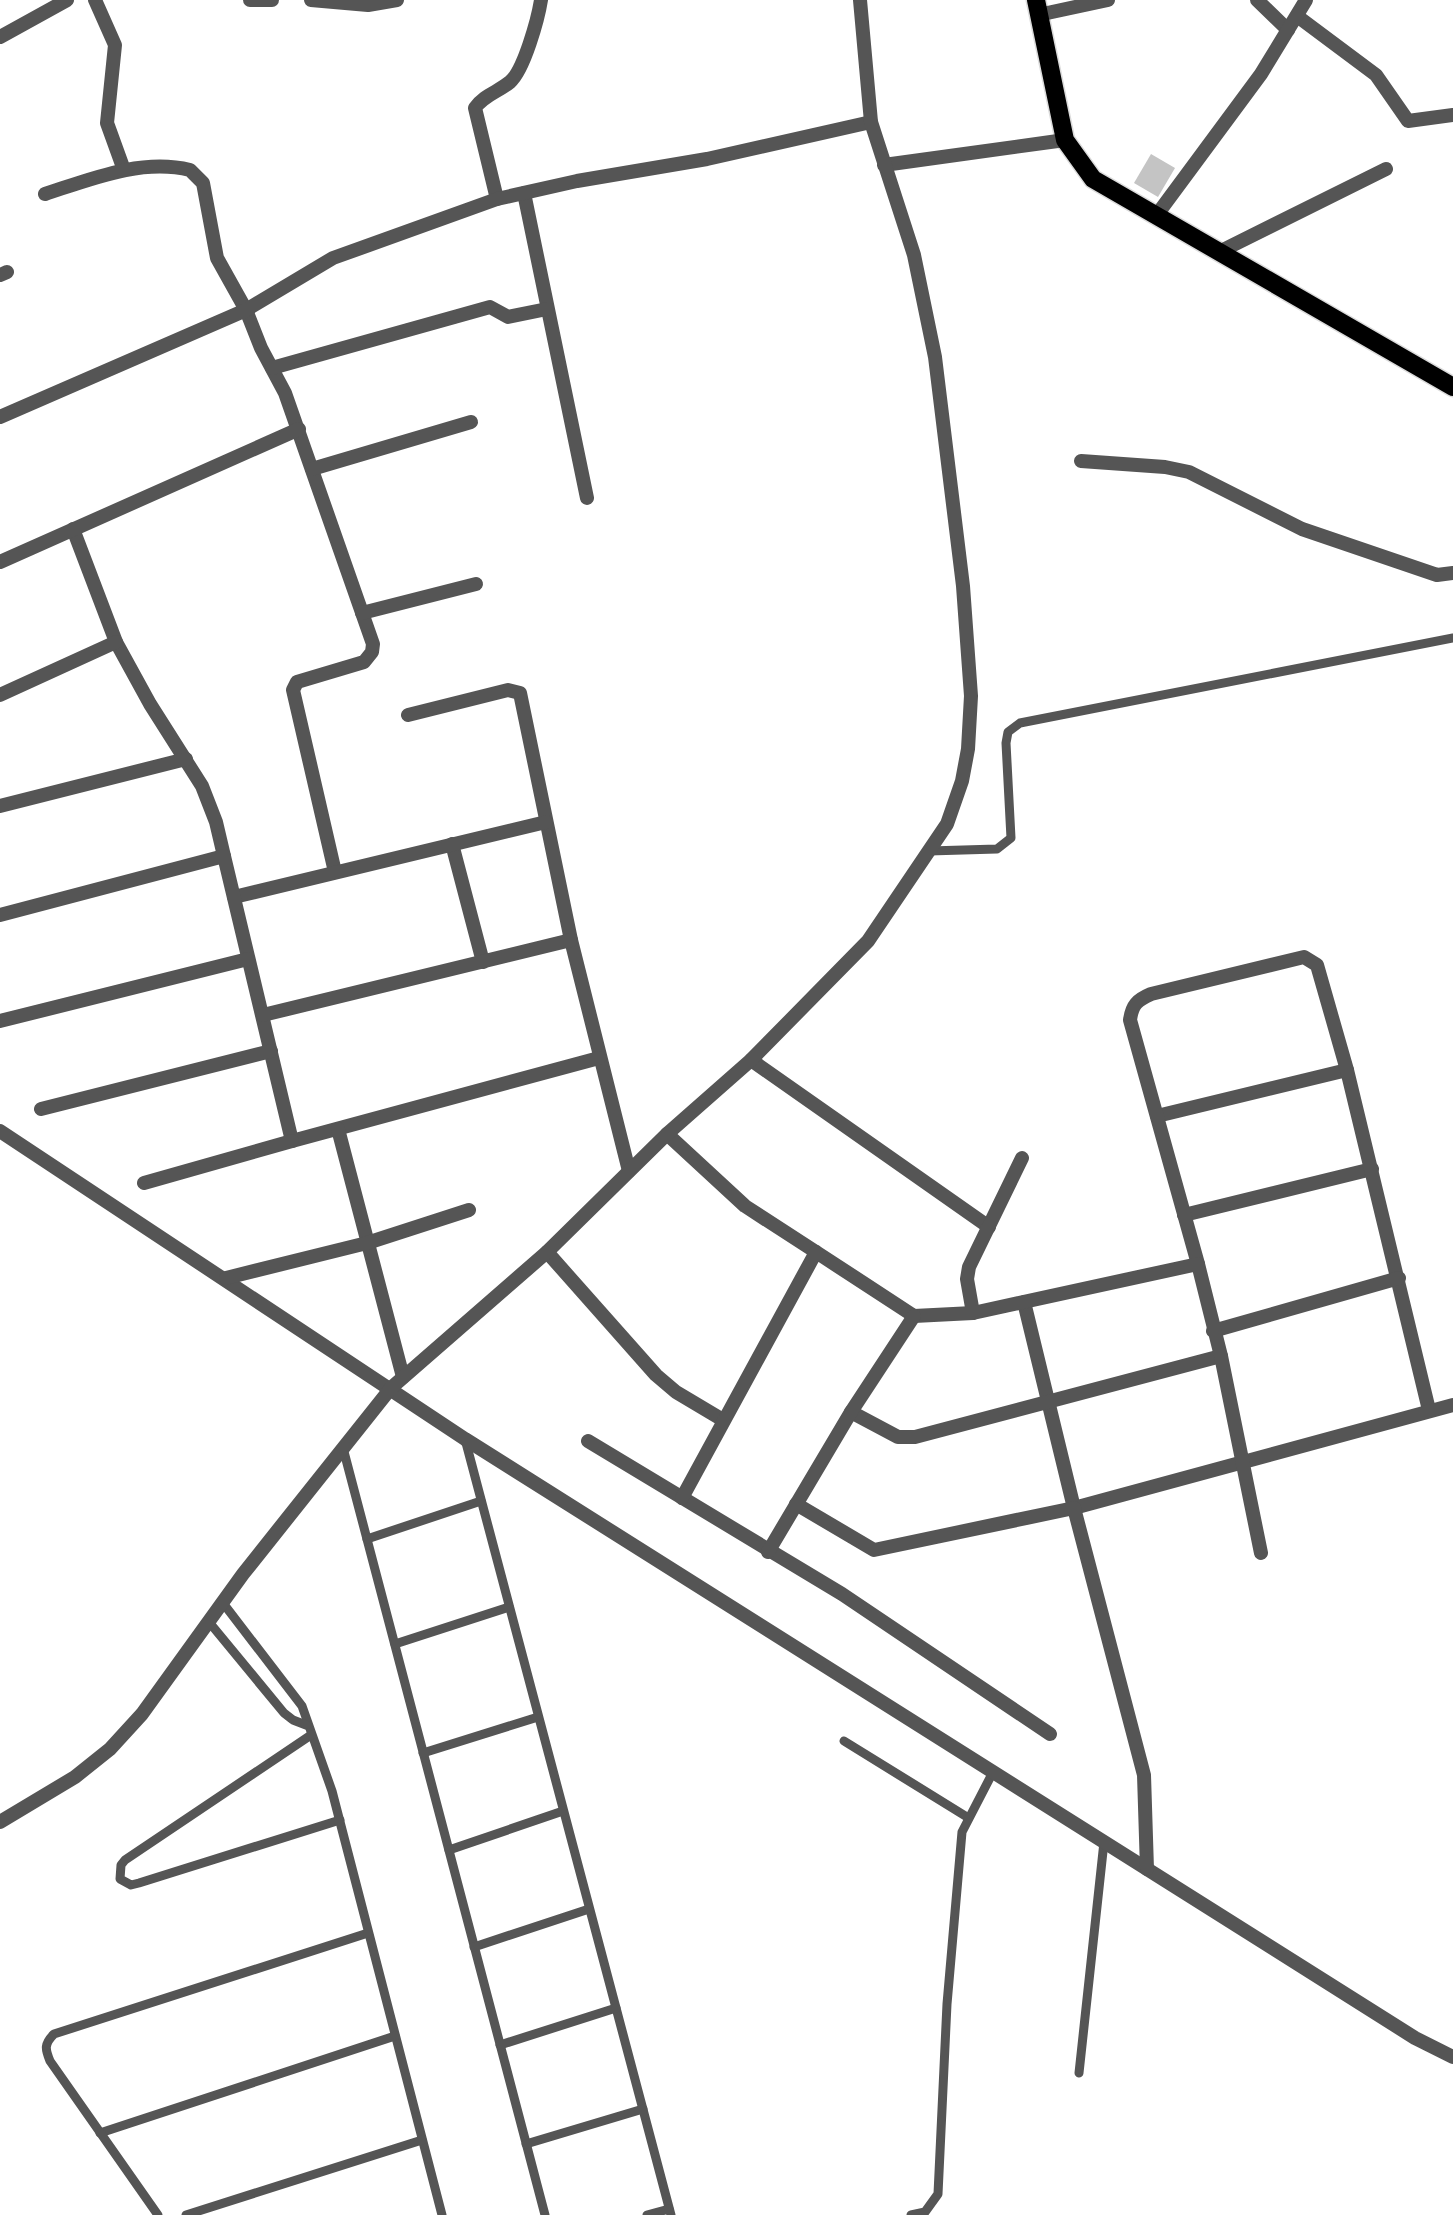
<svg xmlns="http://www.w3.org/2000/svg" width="1453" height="2215" font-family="'Archivo Narrow',sans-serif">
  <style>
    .building { fill: #c4c4c4 }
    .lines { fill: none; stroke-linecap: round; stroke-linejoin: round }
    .primary-casing { stroke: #dbdbdb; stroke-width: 21 }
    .service { stroke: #555; stroke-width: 9 }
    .minor { stroke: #555; stroke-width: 14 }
    .primary { stroke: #000; stroke-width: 18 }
  </style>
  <rect width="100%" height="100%" fill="#fff"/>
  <!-- building -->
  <path class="building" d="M1151 154 1175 168 1158 197 1134 183Z"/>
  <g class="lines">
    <!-- primary casing -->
    <g class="primary-casing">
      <path id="primary" d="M1036 0 1065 140 1093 179 1453 387"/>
    </g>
    <!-- service -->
    <g class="service">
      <path d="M929 851 997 849 1011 838 1006 743 1008 732 1020 723 1453 638"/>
      <path d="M465 1439 671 2215"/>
      <path d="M343 1448 545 2215"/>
      <path d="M367 1539 481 1501"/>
      <path d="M223 1603 302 1706 332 1791 442 2215"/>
      <path d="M209 1622 284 1713 293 1720 306 1725"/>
      <path d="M395 1644 509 1607"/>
      <path d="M311 1735 125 1860 121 1865 120 1879 131 1885 139 1883 340 1820"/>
      <path d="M844 1741 967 1817"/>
      <path d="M423 1753 538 1717"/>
      <path d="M449 1850 563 1811"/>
      <path d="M474 1947 589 1909"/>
      <path d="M500 2045 616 2008"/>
      <path d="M1079 2073 1104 1842"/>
      <path d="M100 2133 395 2036"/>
      <path d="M526 2144 643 2109"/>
      <path d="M158 2215 50 2061C45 2049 44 2044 54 2034L368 1933"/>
      <path d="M186 2215 422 2140"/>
      <path d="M647 2215 669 2209"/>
      <path d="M911 2215 925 2212 938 2194 947 2004 962 1832 993 1772"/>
    </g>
    <!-- minor -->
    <g class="minor">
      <path d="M95 0 115 45 107 123 124 170"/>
      <path d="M250 0H272"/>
      <path d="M311 0 368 5 397 0"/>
      <path d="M1257 0 1288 30"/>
      <path d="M1038 15 1108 0"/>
      <path d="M1297 16 1376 75 1408 121 1453 115"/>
      <path d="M0 37 67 0"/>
      <path d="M884 165 1065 140"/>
      <path d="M524 193 587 498"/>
      <path d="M45 194C91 179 142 158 190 170L203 183 217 258 246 310 261 348 285 393 373 644 372 652 364 662 297 682 293 690 335 872"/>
      <path d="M497 199 475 108C484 95 498 92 510 82 524 70 538 19 541 0"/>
      <path d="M1156 216 1261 74 1306 0"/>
      <path d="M1219 252 1386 169"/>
      <path d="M0 275 7 272"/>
      <path d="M272 368 490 307 508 317 547 309"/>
      <path d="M0 417 246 310 333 258 497 199 577 181 707 159 871 122"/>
      <path d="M1081 461 1165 467 1189 472 1302 529 1437 575 1453 573"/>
      <path d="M312 469 471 422"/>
      <path d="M73 529 116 642 150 704 202 786 216 822 224 856"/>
      <path d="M0 562 299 429"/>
      <path d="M362 613 476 584"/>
      <path d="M0 695 116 642"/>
      <path d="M408 715 508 690 520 693 571 940 629 1171"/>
      <path d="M0 806 186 759"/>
      <path d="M452 844 483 962"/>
      <path d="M234 897 546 822"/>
      <path d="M0 915 224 856 292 1141 599 1058"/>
      <path d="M263 1015 571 940"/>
      <path d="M0 1021 248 959"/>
      <path d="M751 1060 989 1227"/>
      <path d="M41 1109 271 1051"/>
      <path d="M1157 1116 1347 1070"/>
      <path d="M338 1129 403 1377"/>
      <path d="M0 1131 465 1439 1415 2038 1453 2057"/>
      <path d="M667 1134 745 1206 816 1252"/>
      <path d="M144 1183 292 1141"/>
      <path d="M1184 1215 1372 1169"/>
      <path d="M547 1252 656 1375 676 1392 723 1420"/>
      <path d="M1198 1264 1130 1020C1132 1005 1137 1000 1151 994L1304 957 1317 965 1347 1070 1429 1410"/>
      <path d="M226 1278 367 1243 469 1210"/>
      <path d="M1024 1302 1074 1508 1453 1405"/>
      <path d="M973 1313 967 1279 969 1267 1022 1158"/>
      <path d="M1213 1331 1399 1278"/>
      <path d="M851 1412 898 1437H915L1221 1356"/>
      <path d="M588 1441 842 1594 1050 1734"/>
      <path d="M682 1498 816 1252 914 1316 973 1313 1198 1264 1221 1356 1261 1553"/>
      <path d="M796 1504 874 1550 1074 1508 1144 1775 1147 1869"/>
      <path d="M768 1552 851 1412 914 1316"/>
      <path d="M0 1822 75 1777 110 1749 142 1714 243 1574 391 1388 547 1252 667 1134 751 1060 868 941 947 824 962 781 968 749 971 696 963 586 935 357 914 255 871 122 860 0"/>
    </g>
    <!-- primary -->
    <use href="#primary" class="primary"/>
  </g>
</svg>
